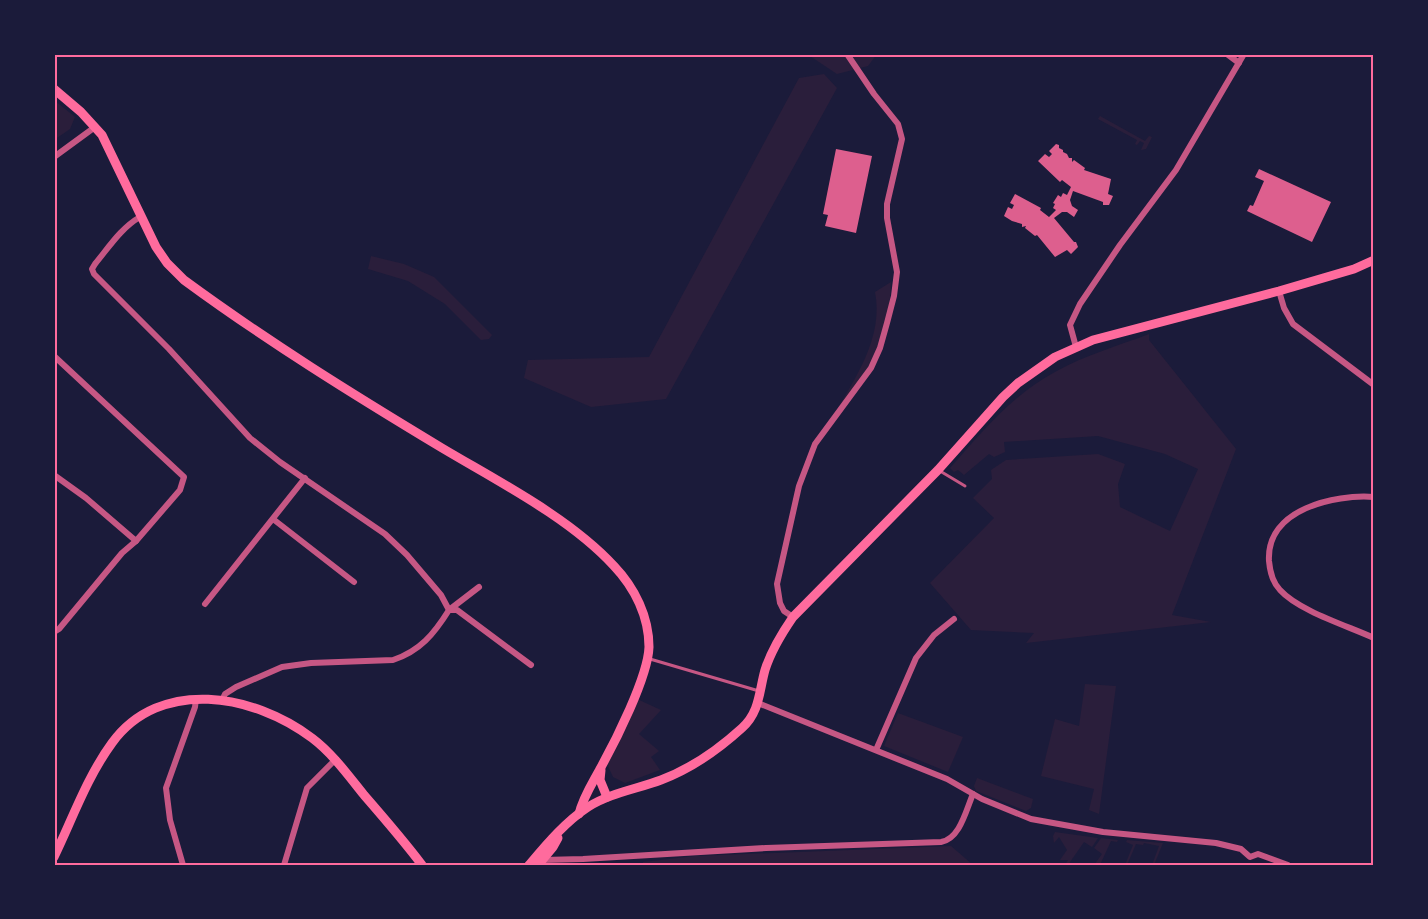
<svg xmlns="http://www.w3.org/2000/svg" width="1428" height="919" font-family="'Titillium Web',sans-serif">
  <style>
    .green { fill: #2a1e3b }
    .building { fill: #dd5f8e }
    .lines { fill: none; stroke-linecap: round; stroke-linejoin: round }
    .service { stroke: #c65784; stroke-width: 3 }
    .minor { stroke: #c65784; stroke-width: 6 }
    .secondary { stroke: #ff6b9d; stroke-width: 9 }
    .primary { stroke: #ff6b9d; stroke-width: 9 }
    .neatline { fill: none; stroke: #ff6b9d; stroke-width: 2 }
  </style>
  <rect width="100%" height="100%" fill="#1b1b3a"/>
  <!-- green -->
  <g class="green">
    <path d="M807 54H877L868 66 837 74Z"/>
    <path d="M824 74 837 88 666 399 591 407 524 378 528 360 649 357 799 78Z"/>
    <path d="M54 100 75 117 70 129 54 140Z"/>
    <path d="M1100 116 1145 141 1149 136 1152 137 1146 149 1141 150 1144 143 1140 141 1137 145 1135 144 1137 140 1098 119Z"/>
    <path d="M371 256 404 264 434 277 492 335 489 339 481 340 445 304 408 281 368 269Z"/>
    <path d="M891 282C891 309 882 342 869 367 860 384 845 400 833 416 855 379 884 337 875 292Z"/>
    <path d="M1149 334V340L1236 449 1172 615 1211 622 1026 643 1034 633 971 630 930 583 994 518 973 498 992 479 991 470 1006 460 1098 454 1125 464 1118 484 1120 507 1170 531 1198 469 1165 454 1098 436 1004 442 1005 452 994 457 989 454 964 475 958 470 954 472 950 468C981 433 1012 395 1055 372 1085 355 1118 346 1149 334Z"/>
    <path d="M1085 684 1116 686 1099 814 1089 810 1094 789 1041 776 1055 719 1079 726Z"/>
    <path d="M637 699 661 710 639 734 659 751 651 757 660 770 625 783 613 777 608 766 610 756Z"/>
    <path d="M898 713 963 737 948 772 884 746Z"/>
    <path d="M977 778 1033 799 1031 808 1026 811 976 791 974 786Z"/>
    <path d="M1055 832 1098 838 1092 847 1084 842 1068 865H1065L1068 860H1060L1067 850 1059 837 1054 843 1053 836Z"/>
    <path d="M1101 838 1118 840 1117 842 1111 841 1100 865H1094L1102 854 1094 848Z"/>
    <path d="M1127 840 1163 843 1154 865H1152L1159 846 1144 843 1143 845 1136 844 1127 865H1125L1133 845 1126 842Z"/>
    <path d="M951 846 973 865H643V862L695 856Z"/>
  </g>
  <!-- building -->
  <g class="building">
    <path d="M1056 144 1059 145V148L1063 150V152L1067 154 1069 158H1072V162L1074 160 1085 168 1084 170 1111 179 1108 194 1113 196 1109 205H1103V202L1073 191 1070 200 1072 206 1078 210 1074 217 1067 212H1062L1054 218 1074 242H1076L1078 247 1071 254 1067 250 1055 257 1037 235 1035 236 1025 228 1026 226 1022 227V224L1012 221 1004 216 1008 207 1012 209 1014 205 1010 203 1015 194 1041 208 1040 210 1049 217 1056 210 1053 208 1055 204 1053 203 1058 195 1061 197 1063 193 1067 195 1071 187 1062 180 1060 182 1038 161 1045 154 1049 157 1052 154 1049 151Z"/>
    <path d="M836 149 872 156 856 233 825 226 828 215 823 214Z"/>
    <path d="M1259 169 1331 202 1312 242 1247 211 1250 205 1253 206 1264 181 1255 177Z"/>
  </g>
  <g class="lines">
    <!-- service -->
    <g class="service">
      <path d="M940 471 965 486"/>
      <path d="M650 659 759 691"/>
    </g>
    <!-- minor -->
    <g class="minor">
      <path d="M1227 54 1239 63"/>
      <path d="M54 157 95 127"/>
      <path d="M140 217C121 228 109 247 95 264L92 269 94 274 169 349 250 438 280 462 385 534 407 555 441 595 449 610C434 634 420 651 393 660L311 663 282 667 236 687 225 694 222 700"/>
      <path d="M1279 291 1284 308 1293 324 1374 385"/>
      <path d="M1076 347 1070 325 1080 304 1120 245 1176 170 1244 54"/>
      <path d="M54 356 184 477 180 490 136 541 86 498 54 475"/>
      <path d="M1374 497C1335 494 1266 509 1269 561 1270 572 1272 582 1280 590 1299 611 1348 626 1374 638"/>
      <path d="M273 519 354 582"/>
      <path d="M479 587 449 610H457L531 665"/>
      <path d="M205 604 305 478"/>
      <path d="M793 617 784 611 780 603 777 584 799 486 815 444 871 368 880 348 887 323 894 296 897 272 887 218V204L902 139 898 124 874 94 847 54"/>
      <path d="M54 632 59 629 122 553 136 541"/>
      <path d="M758 703 947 779 982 799 1031 819 1103 832 1216 843 1241 849 1250 857 1258 854 1288 865"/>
      <path d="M876 750 916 658 934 635 954 619"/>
      <path d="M543 860 583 859 766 848 941 842C960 839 966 810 973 794"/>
      <path d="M183 865 170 820 166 788 195 707 196 699"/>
      <path d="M284 865 307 788 335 760"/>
    </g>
    <!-- secondary -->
    <g class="secondary">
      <path d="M54 89 81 112 102 135 156 247 167 263 184 280C267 341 354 395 442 448 499 482 570 518 614 566 635 588 649 617 649 647 648 677 615 742 600 769 592 784 583 797 579 814"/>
      <path d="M601 770 600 780 607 797"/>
    </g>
    <!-- primary -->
    <g class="primary">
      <path d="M54 857C72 820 87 777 112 743 160 677 254 694 312 738 332 753 348 775 364 795 384 818 404 841 422 865"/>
      <path d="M529 865C546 845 565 822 588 807 610 793 637 789 661 780 690 769 719 749 742 728 760 712 759 691 765 670 771 651 782 633 793 617L938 470 1003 397 1018 383 1055 357 1093 340 1279 291 1354 269 1374 260"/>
      <path d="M538 865 553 847 558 838"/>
    </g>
  </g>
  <!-- border -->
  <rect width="1428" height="919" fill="none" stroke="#1b1b3a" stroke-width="111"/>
  <rect x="56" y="56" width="1316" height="808" class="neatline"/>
</svg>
